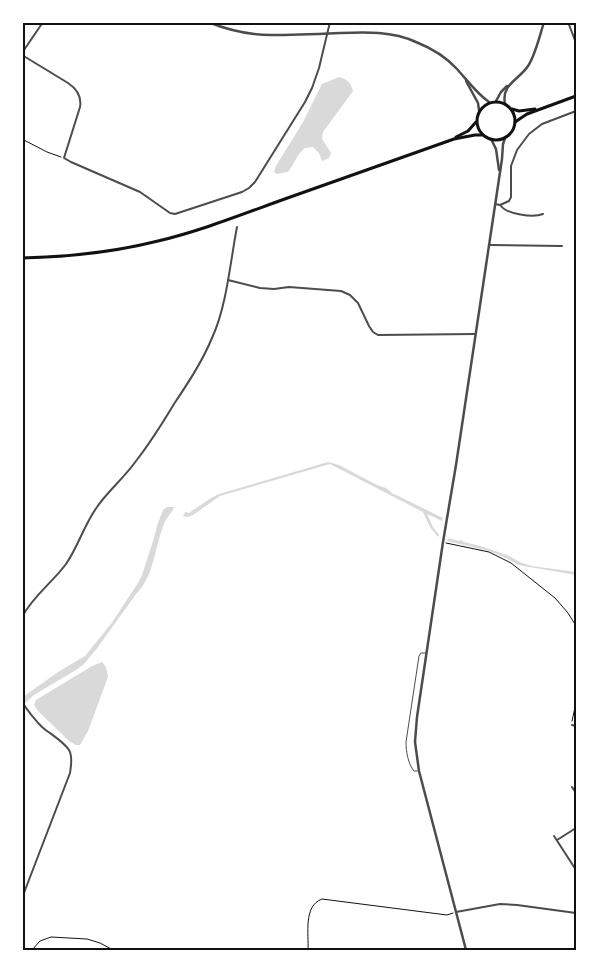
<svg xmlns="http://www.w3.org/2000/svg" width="599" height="973" font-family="'Exo 2',sans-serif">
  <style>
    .water { fill: #d9d9d9 }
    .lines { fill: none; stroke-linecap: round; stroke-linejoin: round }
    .path { stroke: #111; stroke-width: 1 }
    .service { stroke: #4c4c4c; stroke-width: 1 }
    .minor { stroke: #4c4c4c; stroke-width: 2 }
    .tertiary { stroke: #4c4c4c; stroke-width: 2.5 }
    .primary { stroke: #111; stroke-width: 3 }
    .neatline { fill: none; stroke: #111; stroke-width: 2 }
  </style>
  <rect width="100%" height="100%" fill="#fff"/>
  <!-- water -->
  <g class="water">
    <path d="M339 77C347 79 351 83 353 91L323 132 322 139 331 153 329 158 322 161 319 153 313 147C313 147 305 148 305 148 299 151 293 166 288 172L277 174 274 172 276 166 303 122 322 84Z"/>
    <path d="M328 462 339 465 377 485 386 488 392 493 443 518 442 521 427 514 433 527 439 535 438 537 430 527 423 512 330 464 220 496 193 515 188 517 183 516 185 512 189 513 211 498 219 494Z"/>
    <path d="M167 507H174C171 515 167 516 164 524 155 546 154 577 136 594L98 647 83 665 76 670 34 695 25 703 23 697 58 672 85 656 111 624 138 583 142 575 154 538 157 526 163 510Z"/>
    <path d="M448 538 459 541 461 540 464 542 480 546 507 555 522 563 532 566 576 572V575L518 565 506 558 489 551 447 541Z"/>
    <path d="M102 662 106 667 108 677 88 731 80 745H76L69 741 37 710 34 705 36 700 92 666Z"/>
  </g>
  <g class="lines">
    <!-- path -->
    <g class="path">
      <path d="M22 139 47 152 61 157"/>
      <path d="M446 543 489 552 511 563 555 598 568 613 576 626"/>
      <path d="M572 721 576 703"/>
      <path d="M32 950 40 941 51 937 87 939 100 943 113 950"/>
      <path d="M308 950C309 934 303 906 322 899L447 915 453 913"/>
    </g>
    <!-- service -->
    <path class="service" d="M419 771H414C408 764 406 751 406 742L419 656 421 653H426"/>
    <!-- minor -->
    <g class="minor">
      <path d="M568 22 576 43"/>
      <path d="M22 53 43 22"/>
      <path d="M22 55 68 83C77 89 82 96 80 107L64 158 71 162 140 192 170 213 175 214 242 192 249 188 255 182 305 102 312 88 319 68 330 22"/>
      <path d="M495 204 500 205 509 201 511 197V166L517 150 529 134 542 124 576 111"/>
      <path d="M501 206C507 214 533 218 543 214"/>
      <path d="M489 245 562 246"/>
      <path d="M228 280 260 288 274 289 289 287 341 291 350 295 358 303 369 326 373 332 378 335 475 334"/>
      <path d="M22 617C33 596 52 583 66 564 78 547 84 525 97 507 108 491 124 478 136 461 150 443 162 424 174 404 188 383 202 362 212 338 227 305 230 263 237 227"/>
      <path d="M22 702C28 711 34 719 42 727 50 734 62 740 69 750 73 757 71 766 70 773L22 898"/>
      <path d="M572 725 576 726"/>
      <path d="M572 787 576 793"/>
      <path d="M554 836 576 870"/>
      <path d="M557 840 576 828"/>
      <path d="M456 912 500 904 517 905 576 913"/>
    </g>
    <!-- tertiary -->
    <g class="tertiary">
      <path d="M208 22C228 30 250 35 271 35 294 35 317 34 340 33 366 32 392 31 416 42 431 48 446 57 457 69 467 80 477 94 489 102"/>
      <path d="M466 81 478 103 479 110"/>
      <path d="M496 101 501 92 507 86"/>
      <path d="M505 104C501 84 519 80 528 66 535 56 540 35 544 22"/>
      <path d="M491 139 496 149 499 170"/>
      <path d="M466 950 419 771 415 742 417 717 443 542 456 465 502 159 503 144 505 138"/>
    </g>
    <!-- primary -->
    <g class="primary">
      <circle cx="496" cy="121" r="19"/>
      <path d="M512 109 519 111 535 109"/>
      <path d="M515 122 527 114 576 96"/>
      <path d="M456 137 468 131 476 122"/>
      <path d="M22 258C68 257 114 252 158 241 205 230 250 211 296 195 348 177 401 158 454 139L475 135H483"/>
    </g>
  </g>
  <!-- border -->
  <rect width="599" height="973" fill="none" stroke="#ffffff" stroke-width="48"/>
  <rect x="24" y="24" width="551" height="925" class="neatline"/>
</svg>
